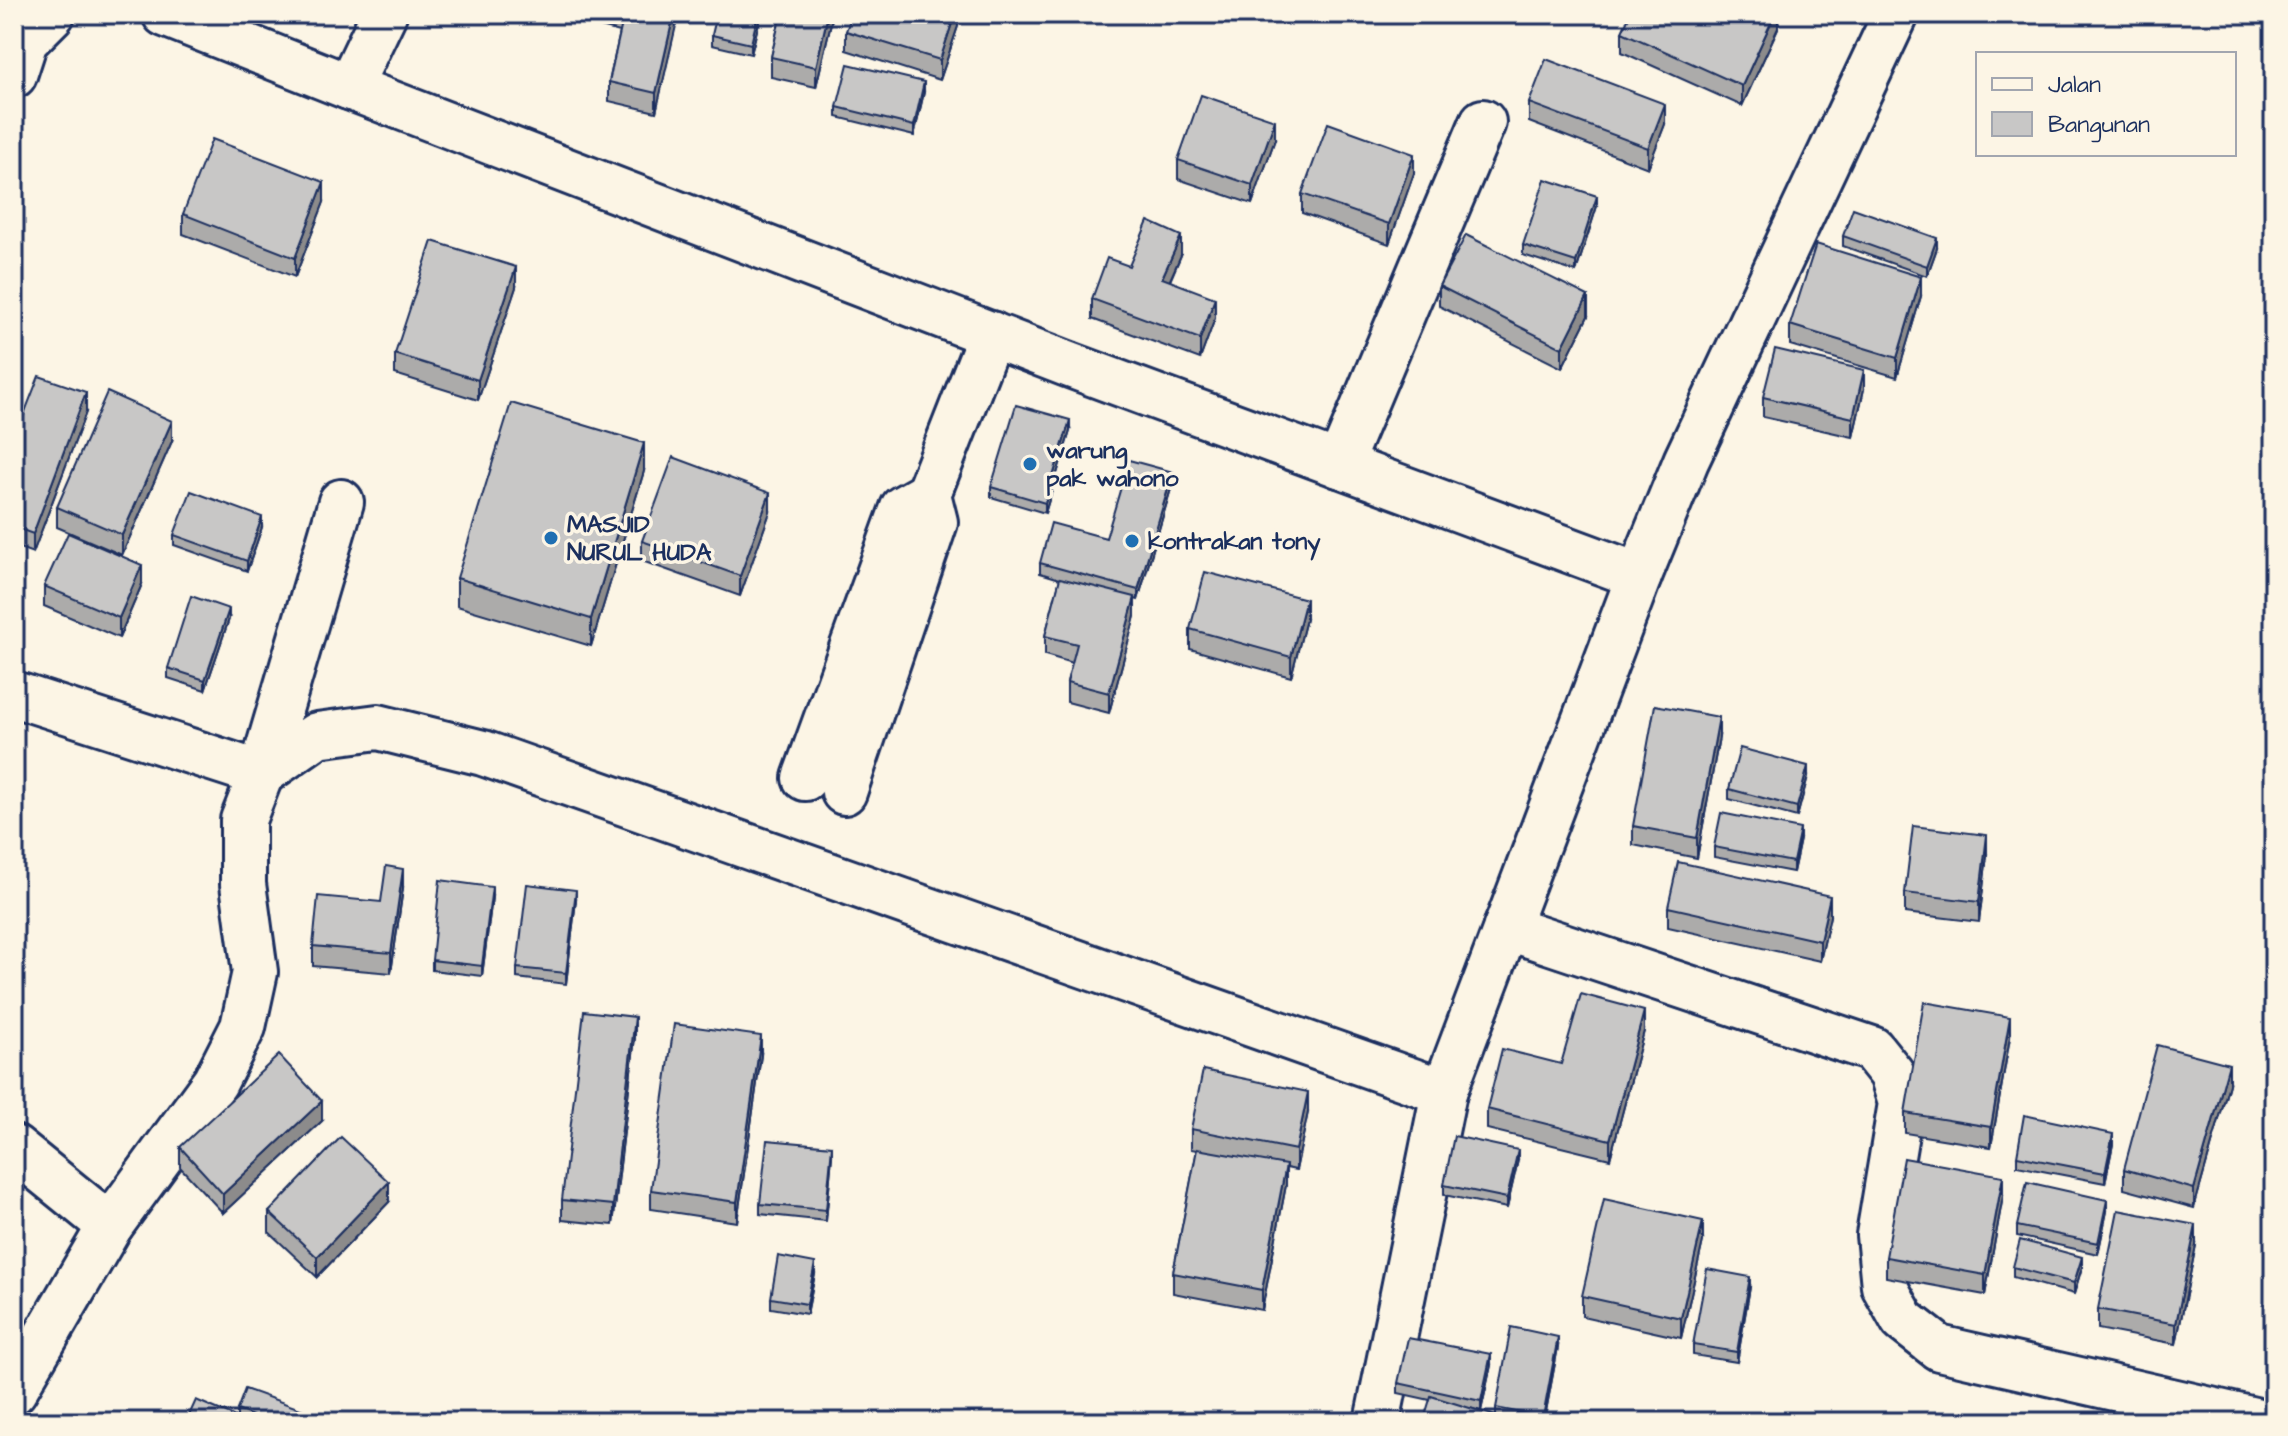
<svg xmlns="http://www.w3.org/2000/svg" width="2288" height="1436" font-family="'Architects Daughter',sans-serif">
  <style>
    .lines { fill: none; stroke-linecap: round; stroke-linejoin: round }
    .minor-casing { stroke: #1b2f5e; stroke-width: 50 }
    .minor { stroke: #fcf5e5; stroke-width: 44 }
    .wall { fill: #acabaa; stroke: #1b2f5e; stroke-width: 2 }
    .shaded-wall { fill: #8c8b8b; stroke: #1b2f5e; stroke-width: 2 }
    .building { fill: #c8c7c6; stroke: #1b2f5e; stroke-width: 2 }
    .poi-dot { fill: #1f6fb2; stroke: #fcf5e5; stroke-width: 3 }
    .labels { text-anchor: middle; stroke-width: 7; stroke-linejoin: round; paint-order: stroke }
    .poi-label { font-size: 24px; font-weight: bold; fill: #1b2f5e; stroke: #fcf5e5; text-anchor: start }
  </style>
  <rect width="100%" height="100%" fill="#fcf5e5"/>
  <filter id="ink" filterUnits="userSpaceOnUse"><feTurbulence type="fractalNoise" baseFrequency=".0125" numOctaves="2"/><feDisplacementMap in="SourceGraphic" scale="16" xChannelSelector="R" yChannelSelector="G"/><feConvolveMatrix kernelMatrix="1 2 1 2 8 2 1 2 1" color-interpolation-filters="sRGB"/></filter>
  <g filter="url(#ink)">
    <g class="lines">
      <!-- minor casing -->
      <g class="minor-casing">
        <g id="minor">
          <path d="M165 14 349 87 384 14"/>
          <path d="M14 75 25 41 52 14"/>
          <path d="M349 87 1070 365 1639 576"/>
          <path d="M1339 465 1483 122"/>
          <path d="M14 694 261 774"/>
          <path d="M261 774 317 735 378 727 483 753 1444 1092"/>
          <path d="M805 778 903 508 928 494"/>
          <path d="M844 792 935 522 928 494 991 334"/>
          <path d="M1506 927 1872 1049 1892 1074 1901 1103 1879 1235 1884 1286 1903 1320 1939 1348 2263 1422"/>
          <path d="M14 1148 110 1226"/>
          <path d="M14 1391 110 1226 215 1082 243 1027 255 972 243 884V820L261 774 341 502"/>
          <path d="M1377 1422 1444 1092 1639 576 1686 461 1896 14"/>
        </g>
      </g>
      <!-- minor -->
      <use href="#minor" class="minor"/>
    </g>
    <!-- wall -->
    <g class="wall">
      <path d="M551 14H678L656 112 609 101V82L620 32Z"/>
      <path d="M761 14 751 54 712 45V35Z"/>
      <path d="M781 14H833L816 87 771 77V57Z"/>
      <path d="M958 14V26L940 80 846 50V31Z"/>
      <path d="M1778 14V28L1742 106 1622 52V32Z"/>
      <path d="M924 92 914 136 837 117V107Z"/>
      <path d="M1529 103 1665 124 1648 168 1529 122Z"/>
      <path d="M1275 139 1252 204 1178 179V160Z"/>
      <path d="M1414 173 1389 244 1302 213V194Z"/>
      <path d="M324 202 295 277 183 234V214Z"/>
      <path d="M1597 206 1576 272 1523 255V245Z"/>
      <path d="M1843 236 1937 248 1927 276 1843 246Z"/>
      <path d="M1181 255 1170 281 1215 318 1200 359 1092 319V299L1129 266Z"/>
      <path d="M1439 286 1588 316 1562 368 1439 306Z"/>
      <path d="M516 287 478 400 395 374V354Z"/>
      <path d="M1921 296 1897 377 1790 345V325Z"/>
      <path d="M1864 389 1853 437 1763 417V397Z"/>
      <path d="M86 412 33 553 14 546V440Z"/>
      <path d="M1070 431 1045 513 991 497V487Z"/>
      <path d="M172 441 122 555 57 527V507Z"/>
      <path d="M644 471 591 646 457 606V578Z"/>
      <path d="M1173 482 1138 600 1135 599V616L1109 713 1067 702V682L1072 663 1045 655V636L1060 579 1040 573V563L1106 538Z"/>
      <path d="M770 512 740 596 642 561V541Z"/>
      <path d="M262 527 247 571 174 545V535Z"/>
      <path d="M142 584 119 638 44 606V586Z"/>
      <path d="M229 619 205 690 168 678V668Z"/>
      <path d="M1306 619 1291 677 1190 649V629Z"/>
      <path d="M1719 737 1697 858 1633 845V826Z"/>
      <path d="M1808 776 1797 817 1729 799V789Z"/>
      <path d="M1800 839 1793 872 1714 857V847Z"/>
      <path d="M1987 855 1979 922 1905 913V893Z"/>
      <path d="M403 888 391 973 313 966V946Z"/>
      <path d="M492 897 482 976 432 970V960Z"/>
      <path d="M576 900 566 984 517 978V968Z"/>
      <path d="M1668 907 1830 916 1820 961 1668 927Z"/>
      <path d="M1644 1031 1610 1159 1487 1129V1109L1561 1064Z"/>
      <path d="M635 1037 613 1225 562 1220V1200Z"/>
      <path d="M2010 1037 1991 1147 1905 1133V1113Z"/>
      <path d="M761 1055 737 1222 651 1209V1190Z"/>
      <path d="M2229 1084 2194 1208 2124 1189V1169Z"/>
      <path d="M1308 1112 1296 1170 1286 1168V1185L1262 1310 1173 1293V1273L1197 1150 1191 1149V1129Z"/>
      <path d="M322 1121 223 1213 180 1167V1147Z"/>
      <path d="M2113 1144 2105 1183 2017 1166V1156Z"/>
      <path d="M832 1156 826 1221 760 1214V1204Z"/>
      <path d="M1518 1160 1507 1208 1444 1195V1185Z"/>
      <path d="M2003 1196 1985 1295 1886 1277V1257Z"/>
      <path d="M389 1202 317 1277 269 1232V1212Z"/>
      <path d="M2107 1211 2098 1254 2017 1236V1226Z"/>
      <path d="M1703 1241 1681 1338 1582 1316V1296Z"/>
      <path d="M2196 1245 2176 1344 2098 1329V1309Z"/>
      <path d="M2013 1267H2082L2074 1294 2013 1277Z"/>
      <path d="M815 1274 807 1314 771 1308V1298Z"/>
      <path d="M1750 1287 1737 1362 1693 1355V1345Z"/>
      <path d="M1558 1347 1544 1422H1514L1430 1400 1398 1393V1383L1491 1365 1481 1411 1470 1408 1496 1416V1408Z"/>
      <path d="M237 1410 320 1422H186L237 1418Z"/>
    </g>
    <!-- shaded-wall -->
    <g class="shaded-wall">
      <path d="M674 14H678V17L656 112V93Z"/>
      <path d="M758 14H761L751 54V44Z"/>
      <path d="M828 14H833L816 87V67Z"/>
      <path d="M955 14H958V26L940 80V60Z"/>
      <path d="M1775 14H1778V28L1742 106V86Z"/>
      <path d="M924 82V92L914 136V126Z"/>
      <path d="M1665 104V124L1648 168V148Z"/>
      <path d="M1275 120V139L1252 204V185Z"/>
      <path d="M1414 154V173L1389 244V224Z"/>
      <path d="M324 182V202L295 277V258Z"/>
      <path d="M1597 196V206L1576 272V262Z"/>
      <path d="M1181 236V255L1162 298V278Z"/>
      <path d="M1937 238V248L1927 276V266Z"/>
      <path d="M516 267V287L478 400V380Z"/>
      <path d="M1921 277V296L1897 377V358Z"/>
      <path d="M1588 296V316L1562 368V348Z"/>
      <path d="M1215 298V318L1200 359V339Z"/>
      <path d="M1864 370V389L1853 437V418Z"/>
      <path d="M86 392V412L33 553V534Z"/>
      <path d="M1070 420V431L1045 513V503Z"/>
      <path d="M172 421V441L122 555V535Z"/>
      <path d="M644 443V471L591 646V619Z"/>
      <path d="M1173 472V482L1138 600V590Z"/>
      <path d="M770 493V512L740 596V576Z"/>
      <path d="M262 517V527L247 571V561Z"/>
      <path d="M142 565V584L119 638V618Z"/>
      <path d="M1135 597V616L1109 713V693Z"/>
      <path d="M1306 599V619L1291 677V657Z"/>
      <path d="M229 609V619L205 690V680Z"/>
      <path d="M1719 717V737L1697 858V838Z"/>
      <path d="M1808 766V776L1797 817V807Z"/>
      <path d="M1800 829V839L1793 872V862Z"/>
      <path d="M1987 835V855L1979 922V902Z"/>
      <path d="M403 869V888L391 973V953Z"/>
      <path d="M492 887V897L482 976V966Z"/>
      <path d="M576 890V900L566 984V973Z"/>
      <path d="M1830 896V916L1820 961V941Z"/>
      <path d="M1644 1011V1031L1610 1159V1140Z"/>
      <path d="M635 1017V1037L613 1225V1205Z"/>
      <path d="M2010 1017V1037L1991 1147V1127Z"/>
      <path d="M761 1036V1055L737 1222V1202Z"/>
      <path d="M2229 1064V1084L2194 1208V1189Z"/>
      <path d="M1308 1092V1112L1296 1170V1150Z"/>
      <path d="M322 1101V1121L223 1213V1194Z"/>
      <path d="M2113 1134V1144L2105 1183V1173Z"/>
      <path d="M832 1146V1156L826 1221V1210Z"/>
      <path d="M1518 1150V1160L1507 1208V1198Z"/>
      <path d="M1286 1165V1185L1262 1310V1290Z"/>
      <path d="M2003 1176V1196L1985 1295V1275Z"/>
      <path d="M389 1182V1202L317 1277V1257Z"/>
      <path d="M2107 1200V1211L2098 1254V1243Z"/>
      <path d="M1703 1221V1241L1681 1338V1318Z"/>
      <path d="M2196 1225V1245L2176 1344V1324Z"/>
      <path d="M2082 1257V1267L2074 1294V1283Z"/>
      <path d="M815 1263V1274L807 1314V1304Z"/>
      <path d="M1750 1277V1287L1737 1362V1352Z"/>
      <path d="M1558 1337V1347L1544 1422H1543Z"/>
      <path d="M1491 1354V1365L1481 1411V1401Z"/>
    </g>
    <!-- building -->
    <g class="building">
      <path d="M624 14H674L656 93 609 82Z"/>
      <path d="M717 14H758L751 44 712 35Z"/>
      <path d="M781 14H828L816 67 771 57Z"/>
      <path d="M852 14H955L940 60 846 31Z"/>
      <path d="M1630 14H1775L1742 86 1622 32Z"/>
      <path d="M1546 59 1665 104 1648 148 1529 103Z"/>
      <path d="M848 64 924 82 914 126 837 107Z"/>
      <path d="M1201 95 1275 120 1252 185 1178 160Z"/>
      <path d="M1328 123 1414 154 1389 224 1302 194Z"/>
      <path d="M212 139 324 182 295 258 183 214Z"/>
      <path d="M1545 179 1597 196 1576 262 1523 245Z"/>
      <path d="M1853 208 1937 238 1927 266 1843 236Z"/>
      <path d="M1148 221 1181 236 1162 278 1215 298 1200 339 1092 299 1107 258 1129 266Z"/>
      <path d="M1466 235 1588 296 1562 348 1439 286Z"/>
      <path d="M432 241 516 267 478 380 395 354Z"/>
      <path d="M1816 244 1921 277 1897 358 1790 325Z"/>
      <path d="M1775 349 1864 370 1853 418 1763 397Z"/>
      <path d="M39 376 86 392 33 534 14 527V440Z"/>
      <path d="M107 392 172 421 122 535 57 507Z"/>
      <path d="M511 403 644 443 591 619 457 578Z"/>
      <path d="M1016 405 1070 420 1045 503 991 487Z"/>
      <path d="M673 457 770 493 740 576 642 541Z"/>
      <path d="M1129 460 1173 472 1138 590 1040 563 1051 523 1106 538Z"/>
      <path d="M191 491 262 517 247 561 174 535Z"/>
      <path d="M68 533 142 565 119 618 44 586Z"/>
      <path d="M1205 572 1306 599 1291 657 1190 629Z"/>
      <path d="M1060 578 1135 597 1109 693 1067 682 1077 644 1045 636Z"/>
      <path d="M191 596 229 609 205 680 168 668Z"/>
      <path d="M1655 705 1719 717 1697 838 1633 826Z"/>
      <path d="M1740 748 1808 766 1797 807 1729 789Z"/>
      <path d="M1721 813 1800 829 1793 862 1714 847Z"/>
      <path d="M1913 826 1987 835 1979 902 1905 893Z"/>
      <path d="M1678 862 1830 896 1820 941 1668 907Z"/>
      <path d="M386 866 403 869 391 953 313 946 318 896 381 902Z"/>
      <path d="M440 880 492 887 482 966 432 960Z"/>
      <path d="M527 884 576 890 566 973 517 968Z"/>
      <path d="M1581 994 1644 1011 1610 1140 1487 1109 1502 1049 1561 1064Z"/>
      <path d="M1924 1002 2010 1017 1991 1127 1905 1113Z"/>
      <path d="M584 1011 635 1017 613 1205 562 1200Z"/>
      <path d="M674 1024 761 1036 737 1202 651 1190Z"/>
      <path d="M2157 1045 2229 1064 2194 1189 2124 1169Z"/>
      <path d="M279 1055 322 1101 223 1194 180 1147Z"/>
      <path d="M1203 1070 1308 1092 1296 1150 1191 1129Z"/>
      <path d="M2024 1115 2113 1134 2105 1173 2017 1156Z"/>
      <path d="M1454 1136 1518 1150 1507 1198 1444 1185Z"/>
      <path d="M341 1137 389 1182 317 1257 269 1212Z"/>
      <path d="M767 1140 832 1146 826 1210 760 1204Z"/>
      <path d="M1197 1149 1286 1165 1262 1290 1173 1273Z"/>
      <path d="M1904 1158 2003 1176 1985 1275 1886 1257Z"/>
      <path d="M2027 1182 2107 1200 2098 1243 2017 1226Z"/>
      <path d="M1604 1199 1703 1221 1681 1318 1582 1296Z"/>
      <path d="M2118 1210 2196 1225 2176 1324 2098 1309Z"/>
      <path d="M2020 1240 2082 1257 2074 1283 2013 1267Z"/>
      <path d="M778 1256 815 1263 807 1304 771 1298Z"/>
      <path d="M1707 1269 1750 1277 1737 1352 1693 1345Z"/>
      <path d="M1511 1327 1558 1337 1543 1417 1496 1408Z"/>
      <path d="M1408 1338 1491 1354 1481 1401 1398 1383Z"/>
      <path d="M245 1389 320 1416 318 1422H269L237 1410Z"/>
      <path d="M1431 1396 1515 1422H1423Z"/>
      <path d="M196 1400 247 1422H186Z"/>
    </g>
  </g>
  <!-- markers -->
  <g class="poi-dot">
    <circle cx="1030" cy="464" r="8"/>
    <circle cx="551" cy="538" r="8"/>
    <circle cx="1132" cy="541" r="8"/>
  </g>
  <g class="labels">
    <!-- poi labels -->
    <g class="poi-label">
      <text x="1046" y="458">warung<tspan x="1046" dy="28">pak wahono</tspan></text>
      <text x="567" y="532">MASJID<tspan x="567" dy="28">NURUL HUDA</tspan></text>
      <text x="1148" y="549">kontrakan tony</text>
    </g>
  </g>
  <!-- margin -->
  <rect width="2288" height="1436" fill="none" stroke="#fcf5e5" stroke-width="48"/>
  <rect x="24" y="24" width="2240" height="1388" fill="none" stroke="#1b2f5e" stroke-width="3" filter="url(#ink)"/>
  <!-- legend -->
  <rect x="1976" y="52" width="260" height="104" fill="#fcf5e5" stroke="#a2a6af" stroke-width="2"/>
  <rect x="1992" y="78" width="40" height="12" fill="#fcf5e5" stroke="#a2a6af" stroke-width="2"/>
  <text x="2048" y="92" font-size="24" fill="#1b2f5e">Jalan</text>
  <rect x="1992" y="112" width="40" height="24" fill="#c8c7c6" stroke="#a2a6af" stroke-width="2"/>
  <text x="2048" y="132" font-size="24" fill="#1b2f5e">Bangunan</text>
</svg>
